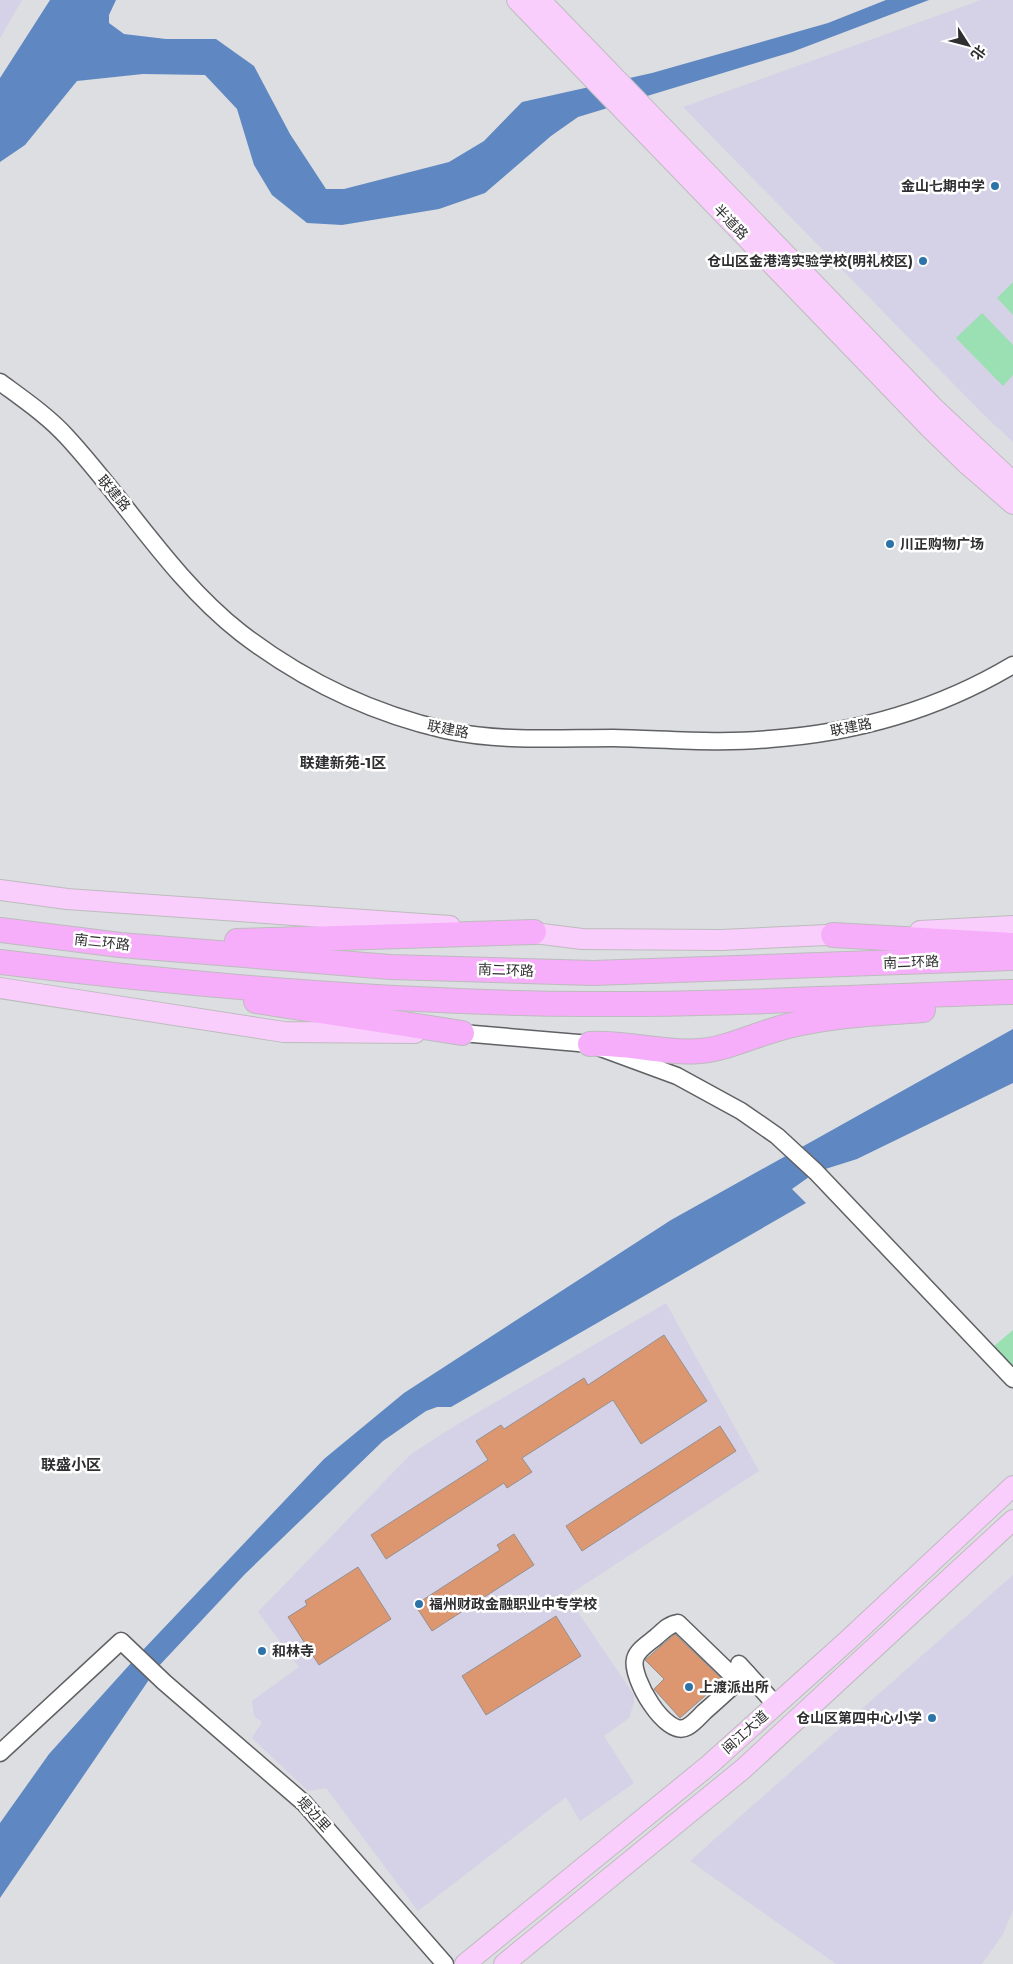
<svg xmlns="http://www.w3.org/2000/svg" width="1013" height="1964" font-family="Montserrat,'Noto Sans SC',sans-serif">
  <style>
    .education { fill: #d5d1e7 }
    .green { fill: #9ae0b3 }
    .water { fill: #5f88c2 }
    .building { fill: #dc9670; stroke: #94918f }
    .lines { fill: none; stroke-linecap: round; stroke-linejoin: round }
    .minor-casing { stroke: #606164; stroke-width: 19 }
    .major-casing { stroke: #bcbcbd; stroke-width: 22 }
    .highway-casing { stroke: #bcbcbd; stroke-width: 26 }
    .minor { stroke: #fff; stroke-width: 16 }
    .major { stroke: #facefc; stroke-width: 20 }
    .highway { stroke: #f7aefa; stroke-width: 24 }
    .poi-dot { fill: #2c74a8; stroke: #fff; stroke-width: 2 }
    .labels { text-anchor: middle; stroke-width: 5; stroke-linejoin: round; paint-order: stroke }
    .poi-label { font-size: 14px; font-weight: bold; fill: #2f2f31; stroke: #fff; text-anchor: start }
    .street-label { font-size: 14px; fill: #2f2f31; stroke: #fff }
    .neighbourhood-label { font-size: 15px; font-weight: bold; fill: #2f2f31; stroke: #fff }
  </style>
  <rect width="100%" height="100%" fill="#dddee1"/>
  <!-- education -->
  <g class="education">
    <path d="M0 0H22L0 38Z"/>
    <path d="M981 0H1013V442L983 414 683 107Z"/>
    <path d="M666 1303 759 1471 567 1596 634 1695V1703L629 1718 604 1736 634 1783 580 1821 566 1797 418 1911 326 1788 308 1791 252 1738 262 1722 254 1716 252 1701 299 1667 258 1612 411 1454 453 1427Z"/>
    <path d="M1013 1575V1910L1003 1934 982 1964H836L690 1861Z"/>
  </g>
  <!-- green -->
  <g class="green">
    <path d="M1013 282V315L997 298Z"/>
    <path d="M982 313 1013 345V375L1003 386 956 338Z"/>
    <path d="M1013 1330V1366L994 1346Z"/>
  </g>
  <!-- water -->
  <g class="water">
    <path d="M50 0H116L109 15V23L124 34 166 39H216L254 66 290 134 326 189H344L449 162 484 141 522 102 652 73 828 23 886 0H929L792 52 578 117 551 136 485 193 439 209 342 225 307 223 272 195 254 165 237 109 205 75 143 74 77 81 25 145 0 162V78Z"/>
    <path d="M1013 1029V1083L857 1159 816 1172 792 1189 806 1203 451 1407H437L426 1411 383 1441 245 1574 157 1668 0 1898V1823L49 1754 141 1652 324 1459 404 1393 671 1220Z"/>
  </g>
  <!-- building -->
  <g class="building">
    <path d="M664 1335 707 1401 641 1444 613 1400 522 1458 532 1472 507 1488 504 1483 386 1559 371 1535 488 1460 476 1441 501 1425 504 1429 584 1378 588 1385Z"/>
    <path d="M720 1426 736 1451 582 1551 566 1526Z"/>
    <path d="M514 1534 534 1565 432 1631 415 1605 500 1550 497 1545Z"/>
    <path d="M358 1567 391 1619 319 1665 288 1617 307 1605 305 1601Z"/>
    <path d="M556 1616 581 1656 486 1715 462 1676Z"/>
    <path d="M675 1634 723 1680 680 1718 654 1689 664 1679 645 1660Z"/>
  </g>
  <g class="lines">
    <!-- minor casing -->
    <g class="minor-casing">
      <g id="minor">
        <path d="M0 382C23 399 48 416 67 437 126 501 172 579 241 633 301 679 371 713 445 730 499 742 557 738 613 738 665 739 719 744 770 739 856 733 939 709 1013 665"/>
        <path d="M462 1033 590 1044 677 1076 741 1111 777 1136 816 1172 1013 1379"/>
        <path d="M739 1664 776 1705"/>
        <path d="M738 1681 678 1623C669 1624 663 1631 656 1637 649 1643 637 1650 635 1659 630 1677 666 1739 687 1727 693 1724 699 1717 704 1712 719 1699 733 1686 747 1673"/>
        <path d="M0 1753 121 1641 164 1682 304 1803 445 1964"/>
      </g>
    </g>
    <!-- major casing -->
    <g class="major-casing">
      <g id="major">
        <path d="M517 0 929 427 968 465 1013 504"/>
        <path d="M540 0 933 407 1013 482"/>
        <path d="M0 890 67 899 450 926"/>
        <path d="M518 931 582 939 721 940 849 934"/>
        <path d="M920 931 1013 926"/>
        <path d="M0 988 284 1032 415 1033"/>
        <path d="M465 1964 709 1765 847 1641 1013 1486"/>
        <path d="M504 1964 743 1769 1013 1520"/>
      </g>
    </g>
    <!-- highway casing -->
    <g class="highway-casing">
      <g id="highway">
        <path d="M0 930 120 945 390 967 593 973 1013 958"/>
        <path d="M833 935 1013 945"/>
        <path d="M237 941 534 932"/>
        <path d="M0 962C195 986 393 1003 590 1004 731 1005 872 996 1013 992"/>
        <path d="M256 1001 462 1033"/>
        <path d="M590 1044C627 1042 664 1054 700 1051 731 1048 758 1033 788 1026 832 1015 878 1013 923 1010"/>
      </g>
    </g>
    <!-- minor -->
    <use href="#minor" class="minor"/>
    <!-- major -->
    <use href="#major" class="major"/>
    <!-- highway -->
    <use href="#highway" class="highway"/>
  </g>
  <!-- markers -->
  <g class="poi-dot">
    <circle cx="995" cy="186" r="5"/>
    <circle cx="923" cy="261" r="5"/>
    <circle cx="890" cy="544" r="5"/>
    <circle cx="419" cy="1604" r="5"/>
    <circle cx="262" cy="1651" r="5"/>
    <circle cx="689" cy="1687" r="5"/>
    <circle cx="932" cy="1718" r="5"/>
  </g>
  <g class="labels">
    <!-- poi labels -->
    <g class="poi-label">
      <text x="985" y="191" text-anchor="end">金山七期中学</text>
      <text x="913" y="266" text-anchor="end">仓山区金港湾实验学校(明礼校区)</text>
      <text x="900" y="549">川正购物广场</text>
      <text x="429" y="1609">福州财政金融职业中专学校</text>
      <text x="272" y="1656">和林寺</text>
      <text x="699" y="1692">上渡派出所</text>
      <text x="922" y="1723" text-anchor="end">仓山区第四中心小学</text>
    </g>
    <!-- street labels -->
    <g class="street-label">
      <text transform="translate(731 222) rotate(46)" y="5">半道路</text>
      <text transform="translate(114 493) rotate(50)" y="5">联建路</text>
      <text transform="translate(851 727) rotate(-11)" y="5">联建路</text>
      <text transform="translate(448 729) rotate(11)" y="5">联建路</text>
      <text transform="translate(102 942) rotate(6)" y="5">南二环路</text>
      <text transform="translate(911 962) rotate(-2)" y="5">南二环路</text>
      <text transform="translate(506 970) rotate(2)" y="5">南二环路</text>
      <text transform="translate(745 1732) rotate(-42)" y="5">闽江大道</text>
      <text transform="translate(314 1814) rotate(47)" y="5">堤边里</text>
    </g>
    <!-- neighbourhood labels -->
    <g class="neighbourhood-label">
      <text x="343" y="768">联建新苑-1区</text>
      <text x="71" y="1470">联盛小区</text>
    </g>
  </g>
  <!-- north arrow -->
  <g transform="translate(968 45) rotate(126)" stroke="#ffffff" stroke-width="4" paint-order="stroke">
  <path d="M0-4L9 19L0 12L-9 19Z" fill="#2f2f31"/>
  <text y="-8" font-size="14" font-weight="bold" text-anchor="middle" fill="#2f2f31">北</text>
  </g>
</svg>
